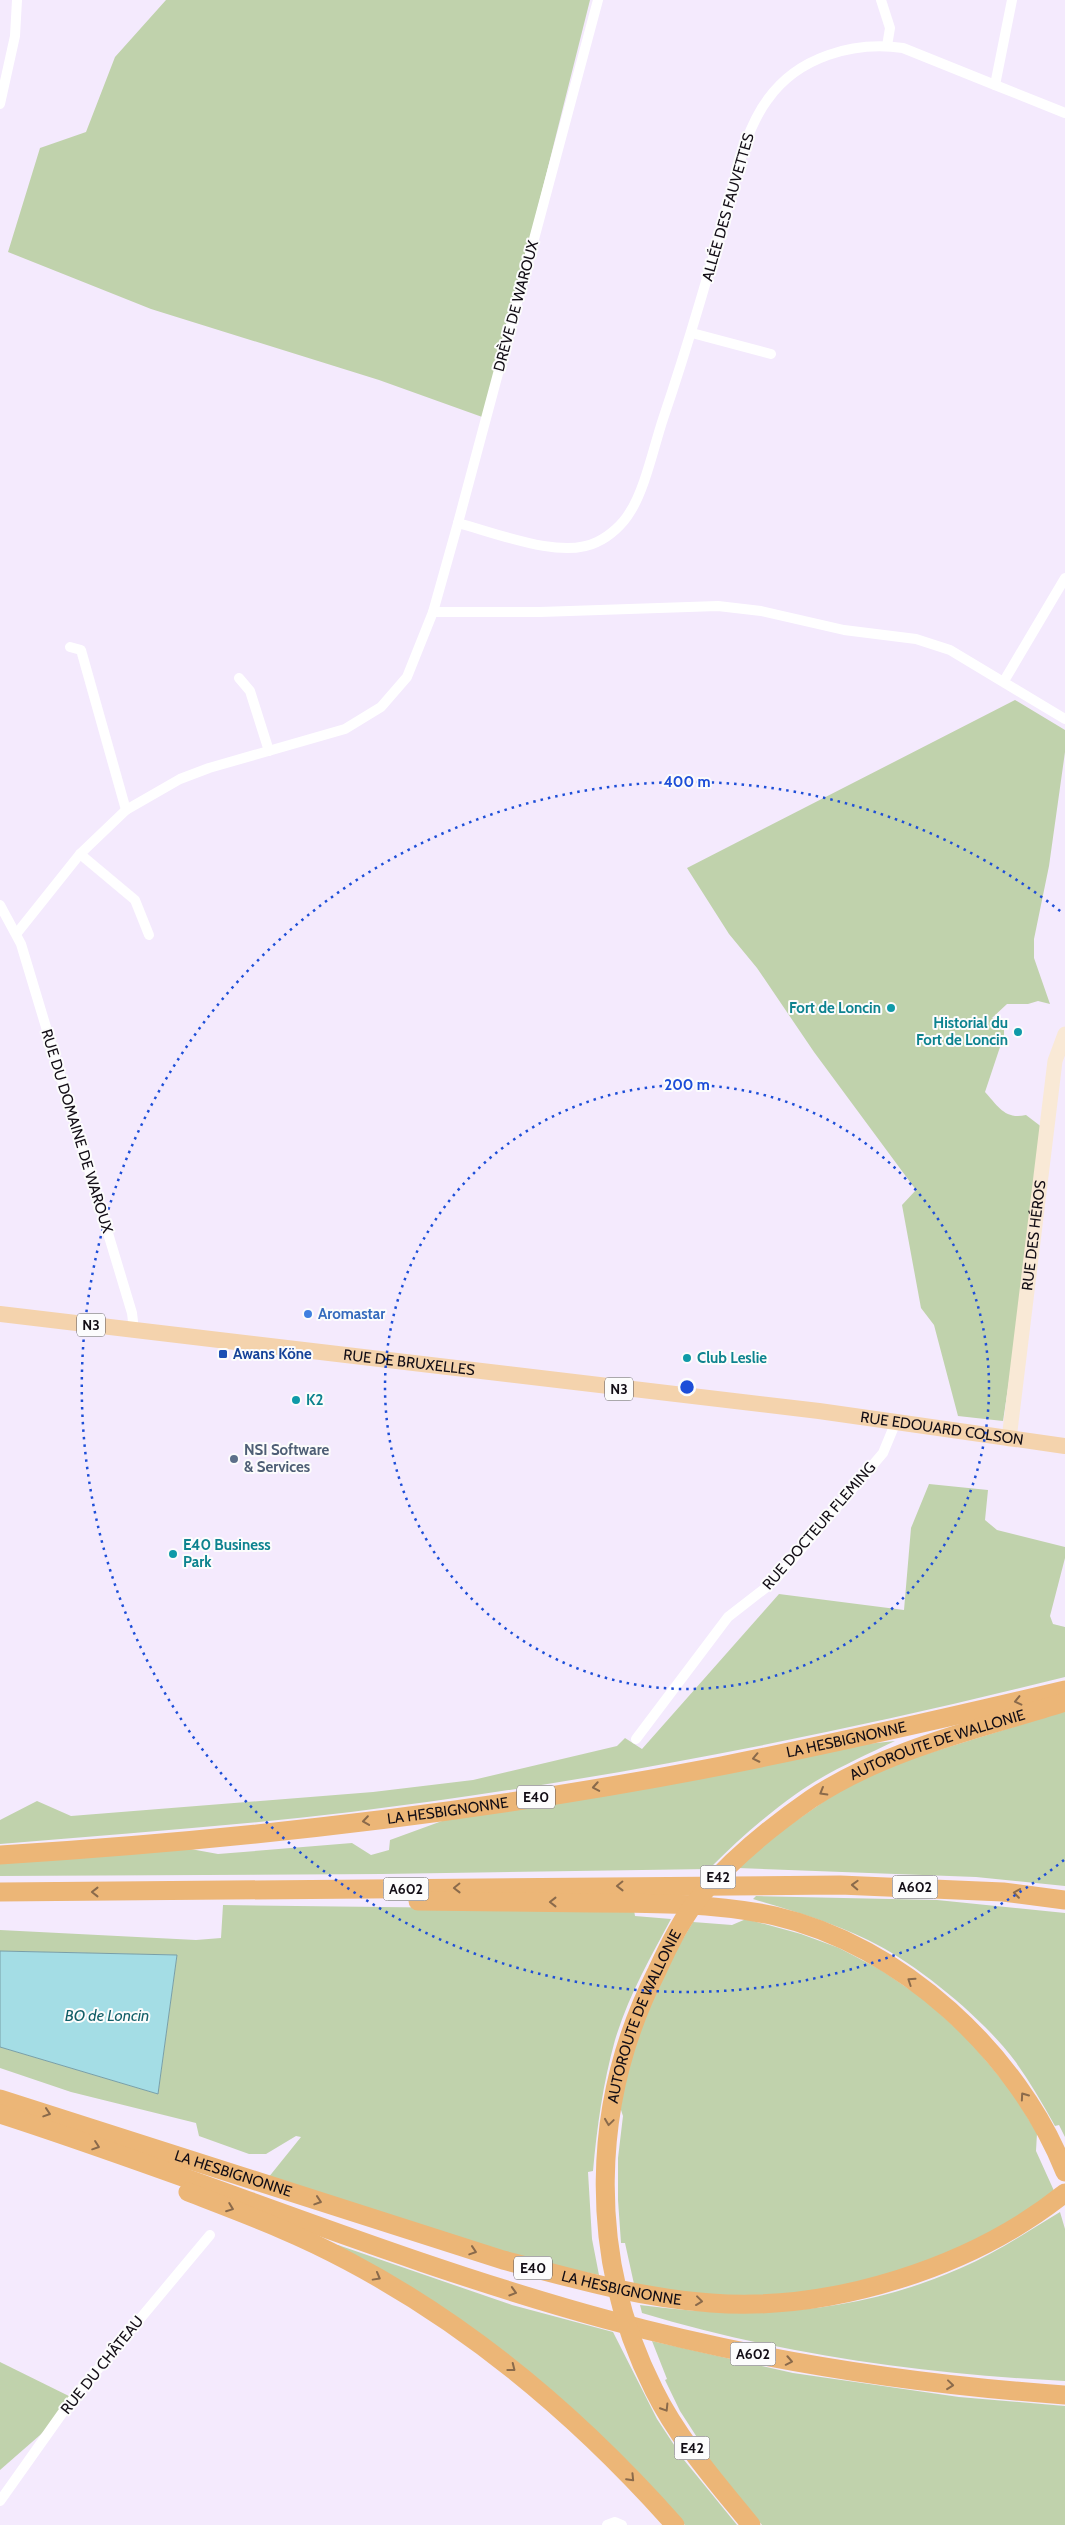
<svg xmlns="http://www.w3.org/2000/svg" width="1065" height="2525" font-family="Cabin,sans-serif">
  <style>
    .green { fill: #c0d2ac }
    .water { fill: #a4dde5; stroke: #789fa7 }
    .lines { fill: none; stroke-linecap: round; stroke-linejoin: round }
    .street { stroke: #fff; stroke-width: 10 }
    .secondary { stroke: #f9e9d6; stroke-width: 15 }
    .primary { stroke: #f4d3ad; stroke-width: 16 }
    .highway { stroke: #ecb677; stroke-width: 19 }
    .oneway { stroke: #8a6a4b }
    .ring { fill: none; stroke: #1d4ed8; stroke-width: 2.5; stroke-dasharray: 2.5 5 }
    .culture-dot { fill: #0f9aa8; stroke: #fcfcfc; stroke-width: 2 }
    .shop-dot { fill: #3f7fe0; stroke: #fcfcfc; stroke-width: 2 }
    .transit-dot { fill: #1a4fb4; stroke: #fcfcfc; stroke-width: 2 }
    .service-dot { fill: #5c6f8a; stroke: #fcfcfc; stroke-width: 2 }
    .labels { text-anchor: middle; stroke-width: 4; stroke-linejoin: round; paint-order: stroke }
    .shield { fill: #fcfcfc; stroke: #58555a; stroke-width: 1 }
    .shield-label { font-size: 14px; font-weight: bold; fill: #120d15 }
    .street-label { font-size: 15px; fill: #120d15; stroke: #fcfcfc }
    .culture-label { font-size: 15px; font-weight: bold; fill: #0d838f; stroke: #fcfcfc; text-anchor: start }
    .shop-label { font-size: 15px; font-weight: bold; fill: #366cbe; stroke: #fcfcfc; text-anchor: start }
    .transit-label { font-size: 15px; font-weight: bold; fill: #164399; stroke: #fcfcfc; text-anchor: start }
    .service-label { font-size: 15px; font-weight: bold; fill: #4e5e75; stroke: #fcfcfc; text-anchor: start }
    .water-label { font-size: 16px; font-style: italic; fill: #115e67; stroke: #fcfcfc }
    .centre { fill: #1d4ed8; stroke: #fcfcfc; stroke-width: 2.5 }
    .ring-label { font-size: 15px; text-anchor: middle; font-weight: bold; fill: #1d4ed8; stroke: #fcfcfc; stroke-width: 4; stroke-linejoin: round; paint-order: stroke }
  </style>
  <rect width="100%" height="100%" fill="#f4eafd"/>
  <!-- green -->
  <g class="green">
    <path d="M166 0H590L485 418 379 380 151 309 8 252 40 148 86 132 115 57Z"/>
    <path d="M1015 700 1065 730V752L1049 866 1034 939V958L1050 1004 1038 1001 1028 1004H1007L992 1018 1004 1021V1035L985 1092C998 1106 1005 1120 1026 1115L1047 1131 1003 1421 958 1416 934 1325 921 1308 902 1205 916 1190 814 1052 757 968 729 934 687 868Z"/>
    <path d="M929 1484 988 1490 985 1520 997 1530 1065 1547V1558L1050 1616 1053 1624 1065 1627V1677C830 1736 592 1782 351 1812 235 1826 117 1834 0 1844V1820L37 1801 71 1816 373 1792 473 1780 617 1746 625 1738 642 1749 779 1594 904 1610 911 1528Z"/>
    <path d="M1065 1711V1886L976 1877 738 1868 768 1840 855 1780 910 1759Z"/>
    <path d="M895 1741C862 1757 827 1772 796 1794 765 1816 736 1842 709 1869L382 1874 0 1876V1862L185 1848 218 1854 352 1843 371 1855 389 1850 390 1840 453 1817 867 1744Z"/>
    <path d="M756 1896 937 1900 1065 1913V2137L1059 2125 1055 2126C1043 2104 1030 2082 1015 2061 983 2018 916 1963 868 1940 831 1922 793 1911 753 1899Z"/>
    <path d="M223 1905 634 1910 635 1916 671 1919C650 1958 628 1997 615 2040 603 2083 597 2127 593 2171L588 2172 592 2239 599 2275 536 2262 268 2178 301 2137 296 2136 266 2154H249L199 2136 196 2123 71 2092 0 2068V2047L158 2094 177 1955 0 1951V1930L196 1940 221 1938Z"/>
    <path d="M746 1919 801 1934 839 1948 881 1970 925 2000 969 2040 1012 2092 1037 2133 1036 2151 1055 2193C1032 2207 1009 2224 984 2237 901 2280 798 2302 705 2296 682 2294 657 2288 634 2284L625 2243H621L618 2200V2158L623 2116 619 2104 629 2056 666 1967 693 1922 732 1925Z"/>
    <path d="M1060 2212 1065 2229V2381C923 2374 778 2354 642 2313L640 2305C749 2320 858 2314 961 2268 996 2253 1027 2232 1060 2212Z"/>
    <path d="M338 2245 512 2305 613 2332 657 2419 684 2460 737 2525H685L624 2459 337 2248Z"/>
    <path d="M652 2341 793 2373 959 2397 1065 2406V2525H762L702 2451V2445L680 2411 665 2380 667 2379Z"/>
    <path d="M0 2362 79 2401 0 2470Z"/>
  </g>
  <!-- water -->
  <path class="water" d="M0 1951 177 1955 158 2094 0 2047Z"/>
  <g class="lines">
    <!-- street -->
    <g class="street">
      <path d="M881 0 890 28 887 46"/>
      <path d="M995 85 1065 113"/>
      <path d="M0 104 15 36 17 0"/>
      <path d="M692 333 771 354"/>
      <path d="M458 523C496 533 562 560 597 542 610 536 623 524 630 512 645 489 654 446 663 419 694 328 719 236 745 144 751 128 758 112 768 99 798 57 853 41 903 48L995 85 1012 0"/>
      <path d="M433 612H540L718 606 761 611 844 630 916 639 950 650 1065 719"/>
      <path d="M70 647 81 650 126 810"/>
      <path d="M239 678 250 691 269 751"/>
      <path d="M1004 681 1065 578"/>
      <path d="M80 854 135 900 149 935"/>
      <path d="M0 905 21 944 132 1313 134 1330"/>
      <path d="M17 933 80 854 126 810 180 779 209 768 345 729 381 707 407 677 433 612 458 523 598 0"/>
      <path d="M636 1739 728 1617 773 1582 883 1453 895 1424"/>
      <path d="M0 2501 68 2405 210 2235"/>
      <path d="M607 2525 615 2522 622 2525"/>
    </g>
    <!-- secondary -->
    <path class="secondary" id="s1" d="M1009 1439 1055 1061 1065 1034"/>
    <!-- primary -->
    <path class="primary" id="s2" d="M0 1314 819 1411 1065 1446"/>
    <!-- highway -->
    <g class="highway">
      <path id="s3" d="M0 1855C239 1840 485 1812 721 1766 836 1743 951 1717 1065 1690"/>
      <path d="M0 1892 840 1885 1003 1892 1065 1900"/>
      <path d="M418 1901C476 1902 535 1902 593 1903 654 1903 715 1903 775 1916 901 1945 1018 2053 1065 2172"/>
      <path id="s4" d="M0 2099 503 2260C571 2278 640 2298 711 2303 831 2312 971 2268 1065 2193"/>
      <path d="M0 2114C202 2179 400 2263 605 2319 755 2360 910 2384 1065 2395"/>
      <path d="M188 2192C242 2213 297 2233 348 2261 473 2327 581 2419 675 2525"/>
      <path id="s5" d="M751 2525C717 2483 678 2439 654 2390 587 2257 590 2103 657 1971 669 1945 683 1916 702 1894 733 1858 772 1826 811 1799 886 1749 980 1729 1065 1702"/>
    </g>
  </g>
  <!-- one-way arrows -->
  <defs><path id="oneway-chevron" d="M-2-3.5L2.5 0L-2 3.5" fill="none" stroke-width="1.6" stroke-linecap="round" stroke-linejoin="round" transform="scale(1.25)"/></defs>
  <g class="oneway">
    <use href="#oneway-chevron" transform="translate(1018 1701) rotate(167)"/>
    <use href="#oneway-chevron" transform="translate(756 1758) rotate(168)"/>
    <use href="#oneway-chevron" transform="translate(596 1787) rotate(170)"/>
    <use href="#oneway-chevron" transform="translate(823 1792) rotate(150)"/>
    <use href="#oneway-chevron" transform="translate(366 1821) rotate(172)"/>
    <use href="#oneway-chevron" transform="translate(855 1885) rotate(-178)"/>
    <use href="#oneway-chevron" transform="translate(620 1886) rotate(179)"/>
    <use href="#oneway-chevron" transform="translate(457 1888) rotate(179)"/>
    <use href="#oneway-chevron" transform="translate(95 1892) rotate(-180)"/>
    <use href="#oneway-chevron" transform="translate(1017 1893) rotate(-172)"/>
    <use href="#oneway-chevron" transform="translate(553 1902) rotate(-180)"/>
    <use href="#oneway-chevron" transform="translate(911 1981) rotate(-146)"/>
    <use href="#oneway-chevron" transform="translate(1024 2096) rotate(-125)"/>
    <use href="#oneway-chevron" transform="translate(47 2113) rotate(18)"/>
    <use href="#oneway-chevron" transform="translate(609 2122) rotate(98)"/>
    <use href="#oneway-chevron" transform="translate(96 2146) rotate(19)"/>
    <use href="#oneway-chevron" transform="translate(318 2201) rotate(18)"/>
    <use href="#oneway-chevron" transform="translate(230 2208) rotate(21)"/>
    <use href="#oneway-chevron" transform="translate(473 2251) rotate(18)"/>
    <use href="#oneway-chevron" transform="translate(377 2277) rotate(29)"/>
    <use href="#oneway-chevron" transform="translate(513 2292) rotate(17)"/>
    <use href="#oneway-chevron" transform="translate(699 2301) rotate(7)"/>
    <use href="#oneway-chevron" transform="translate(789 2361) rotate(11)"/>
    <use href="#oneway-chevron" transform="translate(512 2368) rotate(38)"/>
    <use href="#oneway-chevron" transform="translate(950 2385) rotate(6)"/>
    <use href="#oneway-chevron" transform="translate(665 2408) rotate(58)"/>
    <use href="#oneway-chevron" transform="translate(631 2478) rotate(46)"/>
  </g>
  <!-- distance rings -->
  <g class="ring">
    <circle cx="687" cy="1387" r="302"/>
    <path d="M1064 1860A605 605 0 1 1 1064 914"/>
  </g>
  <!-- markers -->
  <g class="culture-dot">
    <circle cx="891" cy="1008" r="5"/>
    <circle cx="1018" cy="1032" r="5"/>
    <circle cx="687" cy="1358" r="5"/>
    <circle cx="296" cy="1400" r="5"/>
    <circle cx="173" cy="1554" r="5"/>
  </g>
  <circle class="shop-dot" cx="308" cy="1314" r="5"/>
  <rect class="transit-dot" x="218" y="1349" width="10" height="10" rx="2.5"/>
  <circle class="service-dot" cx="234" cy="1459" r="5"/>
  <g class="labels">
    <!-- shield labels -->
    <g class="shield">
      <rect x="77" y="1313.5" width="28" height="23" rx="4"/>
      <rect x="605" y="1377.5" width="28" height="23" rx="4"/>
      <rect x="517" y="1785.5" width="38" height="23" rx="4"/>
      <rect x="700.5" y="1865.5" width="35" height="23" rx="4"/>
      <rect x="892.5" y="1875.5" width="45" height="23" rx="4"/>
      <rect x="383.5" y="1877.5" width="45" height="23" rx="4"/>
      <rect x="514" y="2256.5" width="38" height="23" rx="4"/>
      <rect x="730.5" y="2342.5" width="45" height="23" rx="4"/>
      <rect x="674.5" y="2436.5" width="35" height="23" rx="4"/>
    </g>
    <g class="shield-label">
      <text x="91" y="1330">N3</text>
      <text x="619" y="1394">N3</text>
      <text x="536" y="1802">E40</text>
      <text x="718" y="1882">E42</text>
      <text x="915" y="1892">A602</text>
      <text x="406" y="1894">A602</text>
      <text x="533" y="2273">E40</text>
      <text x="753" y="2359">A602</text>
      <text x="692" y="2453">E42</text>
    </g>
    <!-- street labels -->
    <g class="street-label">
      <text transform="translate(728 207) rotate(-74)" y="5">ALLÉE DES FAUVETTES</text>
      <text transform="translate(516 306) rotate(-75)" y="5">DRÈVE DE WAROUX</text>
      <text transform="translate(77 1131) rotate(73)" y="5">RUE DU DOMAINE DE WAROUX</text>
      <text dy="5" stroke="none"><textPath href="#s1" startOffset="205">RUE DES HÉROS</textPath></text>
      <text dy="5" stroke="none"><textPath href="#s2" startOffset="412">RUE DE BRUXELLES</textPath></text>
      <text dy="5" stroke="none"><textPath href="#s2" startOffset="949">RUE EDOUARD COLSON</textPath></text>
      <text transform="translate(819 1526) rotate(-49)" y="5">RUE DOCTEUR FLEMING</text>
      <text dy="5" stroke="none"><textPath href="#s3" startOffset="855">LA HESBIGNONNE</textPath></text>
      <text dy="5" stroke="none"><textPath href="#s5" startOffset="974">AUTOROUTE DE WALLONIE</textPath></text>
      <text dy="5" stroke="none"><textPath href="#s3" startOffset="450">LA HESBIGNONNE</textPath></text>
      <text dy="5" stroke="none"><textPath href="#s5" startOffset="554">AUTOROUTE DE WALLONIE</textPath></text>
      <text dy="5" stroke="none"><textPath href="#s4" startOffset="245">LA HESBIGNONNE</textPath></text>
      <text dy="5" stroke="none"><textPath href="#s4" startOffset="650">LA HESBIGNONNE</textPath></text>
      <text transform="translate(102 2365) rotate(-51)" y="5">RUE DU CHÂTEAU</text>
    </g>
    <!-- culture labels -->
    <g class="culture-label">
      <text x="881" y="1013" text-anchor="end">Fort de Loncin</text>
      <text x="1008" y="1028" text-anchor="end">Historial du<tspan x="1008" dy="17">Fort de Loncin</tspan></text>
      <text x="697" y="1363">Club Leslie</text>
      <text x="306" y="1405">K2</text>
      <text x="183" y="1550">E40 Business<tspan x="183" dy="17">Park</tspan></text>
    </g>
    <!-- shop labels -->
    <g class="shop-label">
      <text x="318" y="1319">Aromastar</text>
    </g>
    <!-- transit labels -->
    <g class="transit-label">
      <text x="233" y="1359">Awans Köne</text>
    </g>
    <!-- service labels -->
    <g class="service-label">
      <text x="244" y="1455">NSI Software<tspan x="244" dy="17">&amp; Services</tspan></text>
    </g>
    <!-- water labels -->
    <g class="water-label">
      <text x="107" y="2021">BO de Loncin</text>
    </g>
  </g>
  <circle cx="687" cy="1387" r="8" class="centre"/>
  <g class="ring-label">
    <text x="687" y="787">400 m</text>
    <text x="687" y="1090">200 m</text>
  </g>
</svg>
